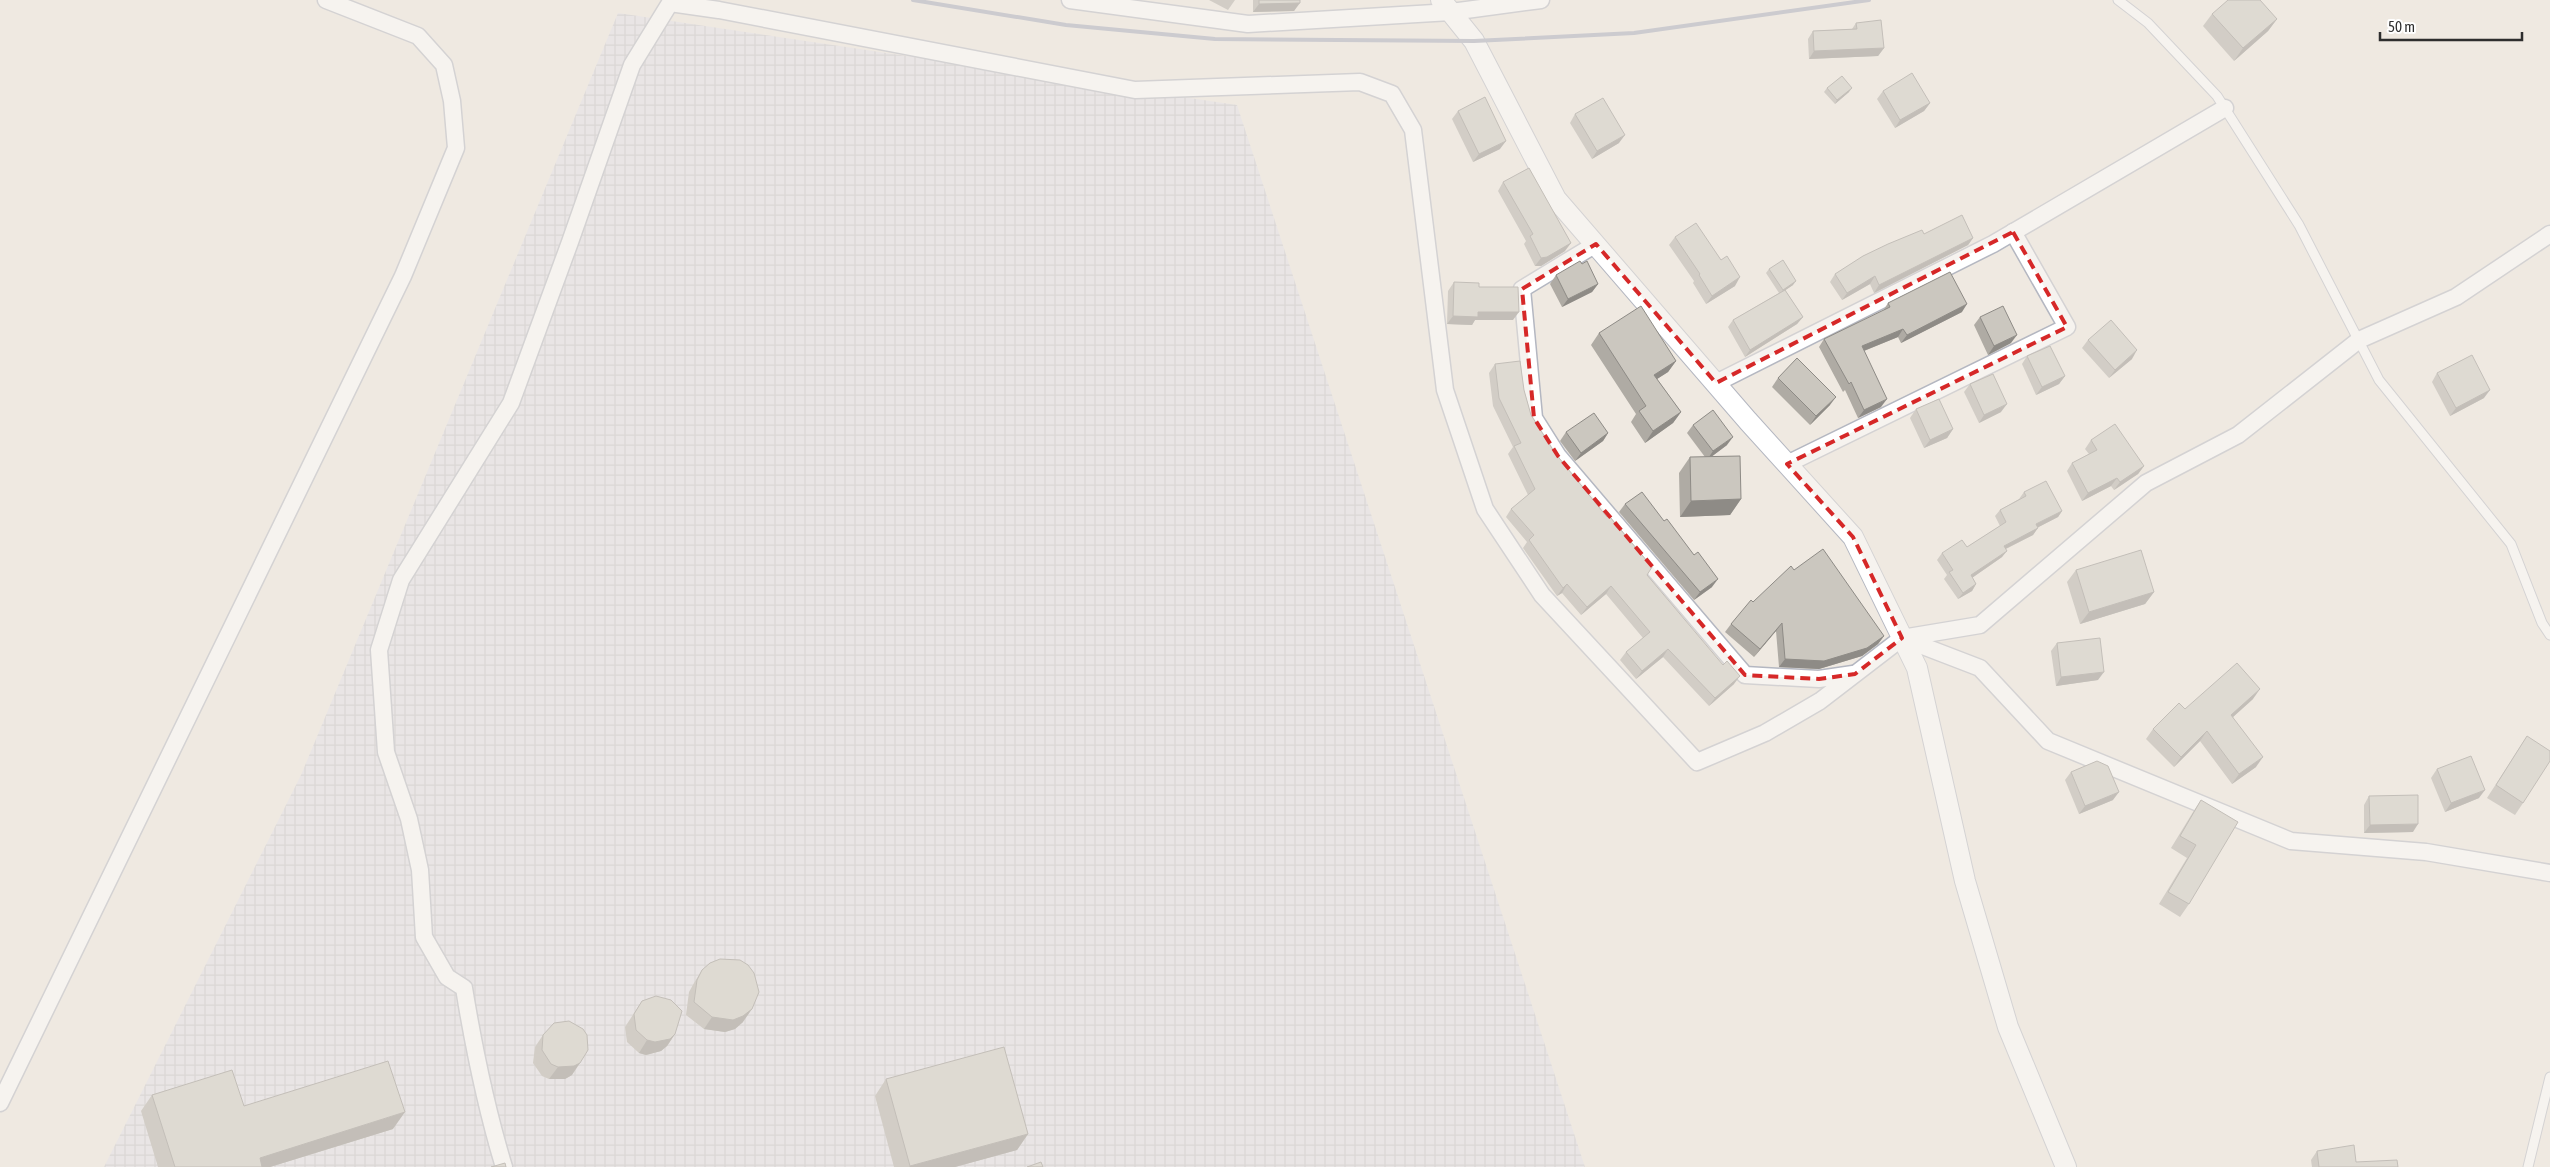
<svg xmlns="http://www.w3.org/2000/svg" width="2550" height="1167" font-family="'Asap Condensed',sans-serif">
  <style>
    .industrial { fill: url(#industrial-grid) }
    .lines { fill: none; stroke-linecap: round; stroke-linejoin: round }
    .service-casing { stroke: #b4b7c1; stroke-width: 11 }
    .minor-casing { stroke: #b4b7c1; stroke-width: 19 }
    .tertiary-casing { stroke: #b4b7c1; stroke-width: 22 }
    .service { stroke: #fff; stroke-width: 9 }
    .minor { stroke: #fff; stroke-width: 16 }
    .tertiary { stroke: #fff; stroke-width: 20 }
    .rail { stroke: #a3a6b8; stroke-width: 4 }
    .wall { fill: #afaba4 }
    .shaded-wall { fill: #8e8b86 }
    .building { fill: #cbc7bf; stroke: #8e8b86 }
    .marked { fill: none; stroke: #d62828; stroke-width: 4; stroke-dasharray: 10 6; stroke-linejoin: round }
  </style>
  <defs>
    <pattern id="industrial-grid" width="8" height="8" patternUnits="userSpaceOnUse" patternTransform="scale(1.25)"><rect width="8" height="8" fill="#e3e1e8"/><path d="M0 4h8M4 0v8" fill="none" stroke="#c3c1c7"/></pattern>
  </defs>
  <rect width="100%" height="100%" fill="#efe9e1"/>
  <!-- industrial -->
  <path class="industrial" d="M618 13 1237 105 1585 1167H104L301 775Z"/>
  <g class="lines">
    <!-- service casing -->
    <g class="service-casing">
      <g id="service">
        <path d="M2118 0 2148 23 2217 96 2299 225 2379 380 2511 544 2542 623 2550 635"/>
        <path d="M2528 1167 2550 1077"/>
      </g>
    </g>
    <!-- minor casing -->
    <g class="minor-casing">
      <g id="minor">
        <path d="M1070 0 1248 24 1451 12 1541 0"/>
        <path d="M1596 244 1522 289 1534 418 1558 456 1745 675 1819 679 1853 674"/>
        <path d="M1716 383 1993 244 2225 108"/>
        <path d="M1787 464 2067 327 2013 232"/>
        <path d="M1902 638 1980 668 2048 741 2291 841 2426 852 2550 873"/>
        <path d="M0 1103 403 276 456 148 452 101 444 65 418 36 326 0"/>
        <path d="M504 1167C486 1108 474 1049 464 988L447 977 424 937 420 870 409 819 386 752 379 650 401 580 511 403 570 242 632 65 670 3 719 10 1135 90 1360 82 1392 94 1413 130 1445 390 1485 509 1542 595 1697 762 1765 733 1820 701 1902 638 1980 625 2146 483 2238 435 2359 340 2456 297 2550 234"/>
      </g>
    </g>
    <!-- tertiary casing -->
    <g class="tertiary-casing">
      <path id="tertiary" d="M1441 0 1474 41 1556 199 1748 421 1853 537 1917 668 1965 881 2008 1027 2066 1167"/>
    </g>
    <!-- service -->
    <use href="#service" class="service"/>
    <!-- minor -->
    <use href="#minor" class="minor"/>
    <!-- tertiary -->
    <use href="#tertiary" class="tertiary"/>
    <!-- rail -->
    <path class="rail" d="M913 0 1066 25 1215 39 1474 41 1634 33 1869 0"/>
  </g>
  <!-- wall -->
  <g class="wall">
    <path d="M1209 0H1235L1228 10Z"/>
    <path d="M1253 0H1300L1294 11 1253 12Z"/>
    <path d="M2212 14 2277 19 2268 31 2234 61 2203 26Z"/>
    <path d="M1856 23 1884 48 1878 56 1809 59 1808 39 1813 31 1852 29Z"/>
    <path d="M1827 88 1849 92 1835 104 1824 92Z"/>
    <path d="M1883 91 1930 103 1924 111 1895 128 1877 99Z"/>
    <path d="M1458 111 1500 149 1473 162 1452 119Z"/>
    <path d="M1575 114 1619 143 1592 159 1570 123Z"/>
    <path d="M1503 182 1565 251 1541 266H1535L1524 244 1526 241 1498 191Z"/>
    <path d="M1924 234 1973 238 1968 245 1874 293 1870 284 1842 300 1830 282 1835 274Z"/>
    <path d="M1675 237 1735 286 1706 304 1693 283 1694 281 1669 245Z"/>
    <path d="M1582 264 1598 284 1592 292 1562 307 1550 284 1556 275Z"/>
    <path d="M1769 269 1793 285 1785 290 1803 317 1797 324 1745 357 1728 327 1733 320 1779 293 1766 273Z"/>
    <path d="M1454 282 1479 287 1513 320H1475L1472 325 1447 324 1448 291Z"/>
    <path d="M1888 303 1962 312 1901 343 1898 337 1864 351 1881 407 1858 418 1845 390 1843 392 1819 347 1824 339 1883 311Z"/>
    <path d="M1980 317 2011 343 1988 355 1974 325Z"/>
    <path d="M1599 333 1676 361 1668 372 1657 379 1681 412 1673 423 1645 443 1631 422 1636 414 1591 345Z"/>
    <path d="M2088 340 2132 359 2109 378 2082 348Z"/>
    <path d="M2027 356 2065 376 2059 384 2036 395 2022 364Z"/>
    <path d="M1495 364 1524 390 1531 415 1555 453 1647 575 1734 684 1709 706 1663 657 1636 679 1620 660 1626 652 1643 638 1606 594 1581 615 1562 593 1557 596 1523 548 1527 542 1506 517 1511 509 1528 495 1508 454 1513 447 1493 406 1489 373Z"/>
    <path d="M2437 373 2484 398 2450 416 2432 382Z"/>
    <path d="M1778 378 1830 405 1810 425 1772 387Z"/>
    <path d="M1970 384 2001 412 1979 423 1964 392Z"/>
    <path d="M1916 409 1953 429 1947 438 1924 448 1910 418Z"/>
    <path d="M1693 425 1727 445 1711 457 1741 499 1730 515 1680 517 1679 473 1690 457H1705L1687 433Z"/>
    <path d="M1566 432 1608 433 1603 441 1575 461 1560 441Z"/>
    <path d="M2091 440 2144 466 2138 474 2114 490 2111 486 2082 501 2067 471 2072 463 2089 454 2085 449Z"/>
    <path d="M2024 492 2062 511 2058 517 2038 527 2033 535 2006 549 2002 557 1972 578 1976 584 1972 591 1958 599 1944 579 1947 575 1937 560 1942 553 1967 547 2000 526 1995 516 2000 510 2019 499Z"/>
    <path d="M1625 504 1712 587 1694 600 1619 512Z"/>
    <path d="M1794 570 1884 636 1878 644 1862 656 1819 669 1779 667 1776 631 1754 657 1725 632 1731 624 1753 602Z"/>
    <path d="M2076 570 2154 592 2145 604 2080 624 2067 582Z"/>
    <path d="M2057 643 2098 680 2056 686 2051 651Z"/>
    <path d="M2253 699 2233 717 2256 767 2232 784 2200 741 2174 767 2146 739 2153 729 2185 709Z"/>
    <path d="M2527 736 2523 803 2515 815 2487 798Z"/>
    <path d="M2437 769 2479 798 2445 812 2431 778Z"/>
    <path d="M2071 772 2113 800 2079 814 2065 780Z"/>
    <path d="M2369 796 2413 832 2364 833V805Z"/>
    <path d="M2201 800 2189 904 2180 917 2159 904 2187 858 2171 848 2193 812Z"/>
    <path d="M702 970 743 1022 735 1029 725 1032 704 1029 686 1015 689 992 694 983Z"/>
    <path d="M642 1001 675 1034 667 1046 661 1051 646 1055 639 1053 627 1042 625 1027Z"/>
    <path d="M543 1035 572 1075 565 1079H549L542 1076 533 1063 535 1047Z"/>
    <path d="M886 1079 1028 1134 1017 1150 955 1167H894L875 1096Z"/>
    <path d="M152 1095 244 1106 393 1129 270 1167H158L141 1111Z"/>
    <path d="M2317 1151 2356 1162 2398 1167H2312L2311 1160Z"/>
  </g>
  <!-- shaded-wall -->
  <g class="shaded-wall">
    <path d="M1300 3 1294 11 1253 12 1259 4Z"/>
    <path d="M2277 19 2268 31 2234 61 2243 48Z"/>
    <path d="M1884 48 1878 56 1809 59 1814 51Z"/>
    <path d="M1852 88 1849 92 1835 104 1837 100Z"/>
    <path d="M1930 103 1924 111 1895 128 1900 120Z"/>
    <path d="M1625 135 1619 143 1592 159 1597 151Z"/>
    <path d="M1506 141 1500 149 1473 162 1479 154Z"/>
    <path d="M1973 238 1968 245 1874 293 1879 285Z"/>
    <path d="M1571 243 1565 251 1541 266H1535L1541 258Z"/>
    <path d="M1875 276 1870 284 1842 300 1847 293Z"/>
    <path d="M1740 277 1735 286 1706 304 1712 296Z"/>
    <path d="M1796 281 1793 285 1780 294 1783 290Z"/>
    <path d="M1598 284 1592 292 1562 307 1568 299Z"/>
    <path d="M1967 304 1962 312 1901 343 1907 335Z"/>
    <path d="M1478 312H1519L1513 320H1475L1472 325 1447 324 1453 316Z"/>
    <path d="M1803 317 1797 324 1745 357 1750 350Z"/>
    <path d="M1903 329 1898 337 1856 354 1862 346Z"/>
    <path d="M2017 335 2011 343 1988 355 1994 346Z"/>
    <path d="M2137 350 2132 359 2109 378 2115 370Z"/>
    <path d="M1676 361 1668 372 1646 386 1654 375Z"/>
    <path d="M2065 376 2059 384 2036 395 2042 387Z"/>
    <path d="M2490 390 2484 398 2450 416 2456 408Z"/>
    <path d="M1836 397 1830 405 1810 425 1816 416Z"/>
    <path d="M1887 399 1881 407 1858 418 1864 410Z"/>
    <path d="M2007 404 2001 412 1979 423 1984 415Z"/>
    <path d="M1681 412 1673 423 1645 443 1653 431Z"/>
    <path d="M1953 429 1947 438 1924 448 1930 440Z"/>
    <path d="M1608 433 1603 441 1575 461 1581 453Z"/>
    <path d="M1733 437 1727 445 1707 460 1713 451Z"/>
    <path d="M2144 466 2138 474 2114 490 2120 482Z"/>
    <path d="M2117 478 2111 486 2082 501 2088 493Z"/>
    <path d="M1741 499 1730 515 1680 517 1691 501Z"/>
    <path d="M2062 511 2058 517 2031 531 2036 524Z"/>
    <path d="M2038 528 2033 535 1999 552 2004 546Z"/>
    <path d="M2007 551 2002 557 1966 582 1971 575Z"/>
    <path d="M1718 579 1712 587 1694 600 1700 592Z"/>
    <path d="M1567 584 1562 593 1557 596 1563 588Z"/>
    <path d="M1976 584 1972 591 1958 599 1963 593Z"/>
    <path d="M1611 586 1606 594 1581 615 1587 607Z"/>
    <path d="M2154 592 2145 604 2080 624 2089 612Z"/>
    <path d="M1782 623 1776 631 1754 657 1760 649Z"/>
    <path d="M1884 636 1878 644 1862 656 1819 669 1779 667 1785 659Z"/>
    <path d="M1668 649 1663 657 1636 679 1642 671Z"/>
    <path d="M2104 672 2098 680 2056 686 2061 677Z"/>
    <path d="M1740 676 1734 684 1709 706 1715 698Z"/>
    <path d="M2260 689 2253 699 2224 725 2231 715Z"/>
    <path d="M2207 731 2200 741 2174 767 2181 757Z"/>
    <path d="M2263 757 2256 767 2232 784 2239 774Z"/>
    <path d="M2485 790 2479 798 2445 812 2451 803Z"/>
    <path d="M2119 792 2113 800 2079 814 2085 806Z"/>
    <path d="M2418 824 2413 832 2364 833 2370 825Z"/>
    <path d="M752 1009 743 1022 735 1029 725 1032 704 1029 712 1017Z"/>
    <path d="M675 1034 667 1046 661 1051 646 1055 639 1053 647 1040Z"/>
    <path d="M580 1063 572 1075 565 1079H549L558 1067Z"/>
    <path d="M405 1112 393 1129 270 1167H253L260 1158Z"/>
    <path d="M1028 1134 1017 1150 955 1167H909L910 1166Z"/>
  </g>
  <!-- building -->
  <g class="building">
    <path d="M1259 0H1300V3L1259 4Z"/>
    <path d="M2228 0H2260L2277 19 2243 48 2212 14Z"/>
    <path d="M1881 20 1884 48 1814 51 1813 31 1857 29 1856 23Z"/>
    <path d="M1912 73 1930 103 1900 120 1883 91Z"/>
    <path d="M1842 76 1852 88 1837 100 1827 88Z"/>
    <path d="M1485 97 1506 141 1479 154 1458 111Z"/>
    <path d="M1603 98 1625 135 1597 151 1575 114Z"/>
    <path d="M1529 168 1571 243 1547 257 1541 258 1530 236 1533 234 1503 182Z"/>
    <path d="M1962 215 1973 238 1879 285 1875 276 1847 293 1835 274 1863 256 1888 244 1922 230 1924 234Z"/>
    <path d="M1696 223 1721 260 1727 256 1740 277 1712 296 1699 275 1700 274 1675 237Z"/>
    <path d="M1783 260 1796 281 1783 290 1769 269Z"/>
    <path d="M1580 261 1582 264 1587 261 1598 284 1568 299 1556 275Z"/>
    <path d="M1950 272 1967 304 1907 335 1903 329 1862 346 1887 399 1864 410 1851 382 1849 384 1824 339 1890 307 1888 303Z"/>
    <path d="M1454 282 1479 283V287H1518L1519 312H1478V317L1453 316Z"/>
    <path d="M1785 290 1803 317 1750 350 1733 320Z"/>
    <path d="M1641 306 1676 361 1654 375 1681 412 1653 431 1639 411 1646 406 1599 333Z"/>
    <path d="M2003 306 2017 335 1994 346 1980 317Z"/>
    <path d="M2111 320 2137 350 2115 370 2088 340Z"/>
    <path d="M2050 346 2065 376 2042 387 2027 356Z"/>
    <path d="M2472 355 2490 390 2456 408 2437 373Z"/>
    <path d="M1797 358 1836 397 1816 416 1778 378Z"/>
    <path d="M1520 361 1524 390 1531 415 1555 453 1607 517 1609 516 1652 567 1647 575 1723 665 1727 661 1740 676 1715 698 1668 649 1642 671 1626 652 1650 632 1611 586 1587 607 1567 584 1563 588 1529 540 1534 535 1511 509 1535 489 1514 446 1521 443 1499 398 1495 364Z"/>
    <path d="M1993 374 2007 404 1984 415 1970 384Z"/>
    <path d="M1939 399 1953 429 1930 440 1916 409Z"/>
    <path d="M1713 410 1733 437 1713 451 1693 425Z"/>
    <path d="M1594 413 1608 433 1581 453 1566 432Z"/>
    <path d="M2115 424 2144 466 2120 482 2117 478 2088 493 2072 463 2097 450 2091 440Z"/>
    <path d="M1740 456 1741 499 1691 501 1690 457Z"/>
    <path d="M2046 481 2062 511 2036 524 2038 528 2004 546 2007 551 1971 575 1976 584 1963 593 1949 572 1953 570 1942 553 1962 540 1967 547 2006 522 2000 510 2026 496 2024 492Z"/>
    <path d="M1642 492 1664 521 1667 519 1694 555 1698 552 1718 579 1700 592 1625 504Z"/>
    <path d="M1823 549 1884 636 1867 648 1824 661 1785 659 1782 623 1760 649 1731 624 1751 600 1753 602 1791 566 1794 570Z"/>
    <path d="M2141 550 2154 592 2089 612 2076 570Z"/>
    <path d="M2100 638 2104 672 2061 677 2057 643Z"/>
    <path d="M2237 663 2260 689 2231 715 2263 757 2239 774 2207 731 2181 757 2153 729 2179 703 2185 709Z"/>
    <path d="M2527 736 2550 751V761L2523 803 2496 785Z"/>
    <path d="M2471 756 2485 790 2451 803 2437 769Z"/>
    <path d="M2097 761 2108 766 2119 792 2085 806 2071 772Z"/>
    <path d="M2418 795V824L2370 825 2369 796Z"/>
    <path d="M2201 800 2238 822 2189 904 2168 892 2196 845 2180 836Z"/>
    <path d="M720 959 740 960 748 965 754 973 759 992 752 1009 743 1016 733 1020 712 1017 694 1002 697 980 702 970 710 963Z"/>
    <path d="M656 996 671 1000 682 1011 675 1034 670 1039 655 1042 647 1040 636 1030 634 1014 642 1001Z"/>
    <path d="M569 1021 583 1029 587 1035 588 1050 580 1063 574 1066 558 1067 551 1064 542 1050 543 1035 554 1023Z"/>
    <path d="M1004 1047 1028 1134 910 1166 886 1079Z"/>
    <path d="M388 1061 405 1112 260 1158 262 1167H175L152 1095 232 1070 244 1106Z"/>
    <path d="M2354 1145 2356 1162 2397 1160 2398 1167H2319L2317 1151Z"/>
    <path d="M1041 1162 1043 1167H1027Z"/>
    <path d="M505 1163 506 1167H491Z"/>
  </g>
  <!-- marked area -->
  <path d="M0 0H2550V1167H0ZM2013 232 2067 327 1787 464 1853 537 1902 638 1855 674 1819 679 1745 675 1558 456 1534 418 1522 289 1596 244 1716 383Z" fill="#efe9e1" fill-opacity=".55" fill-rule="evenodd"/>
  <path class="marked" d="M2013 232 2067 327 1787 464 1853 537 1902 638 1855 674 1819 679 1745 675 1558 456 1534 418 1522 289 1596 244 1716 383Z"/>
  <!-- scale -->
  <path d="M2380 32v8h142v-8" fill="none" stroke="#2e2e2e" stroke-width="2.5"/>
  <text x="2388" y="32" font-size="15" fill="#2e2e2e" stroke="#ffffff" stroke-width="4" paint-order="stroke">50 m</text>
</svg>
